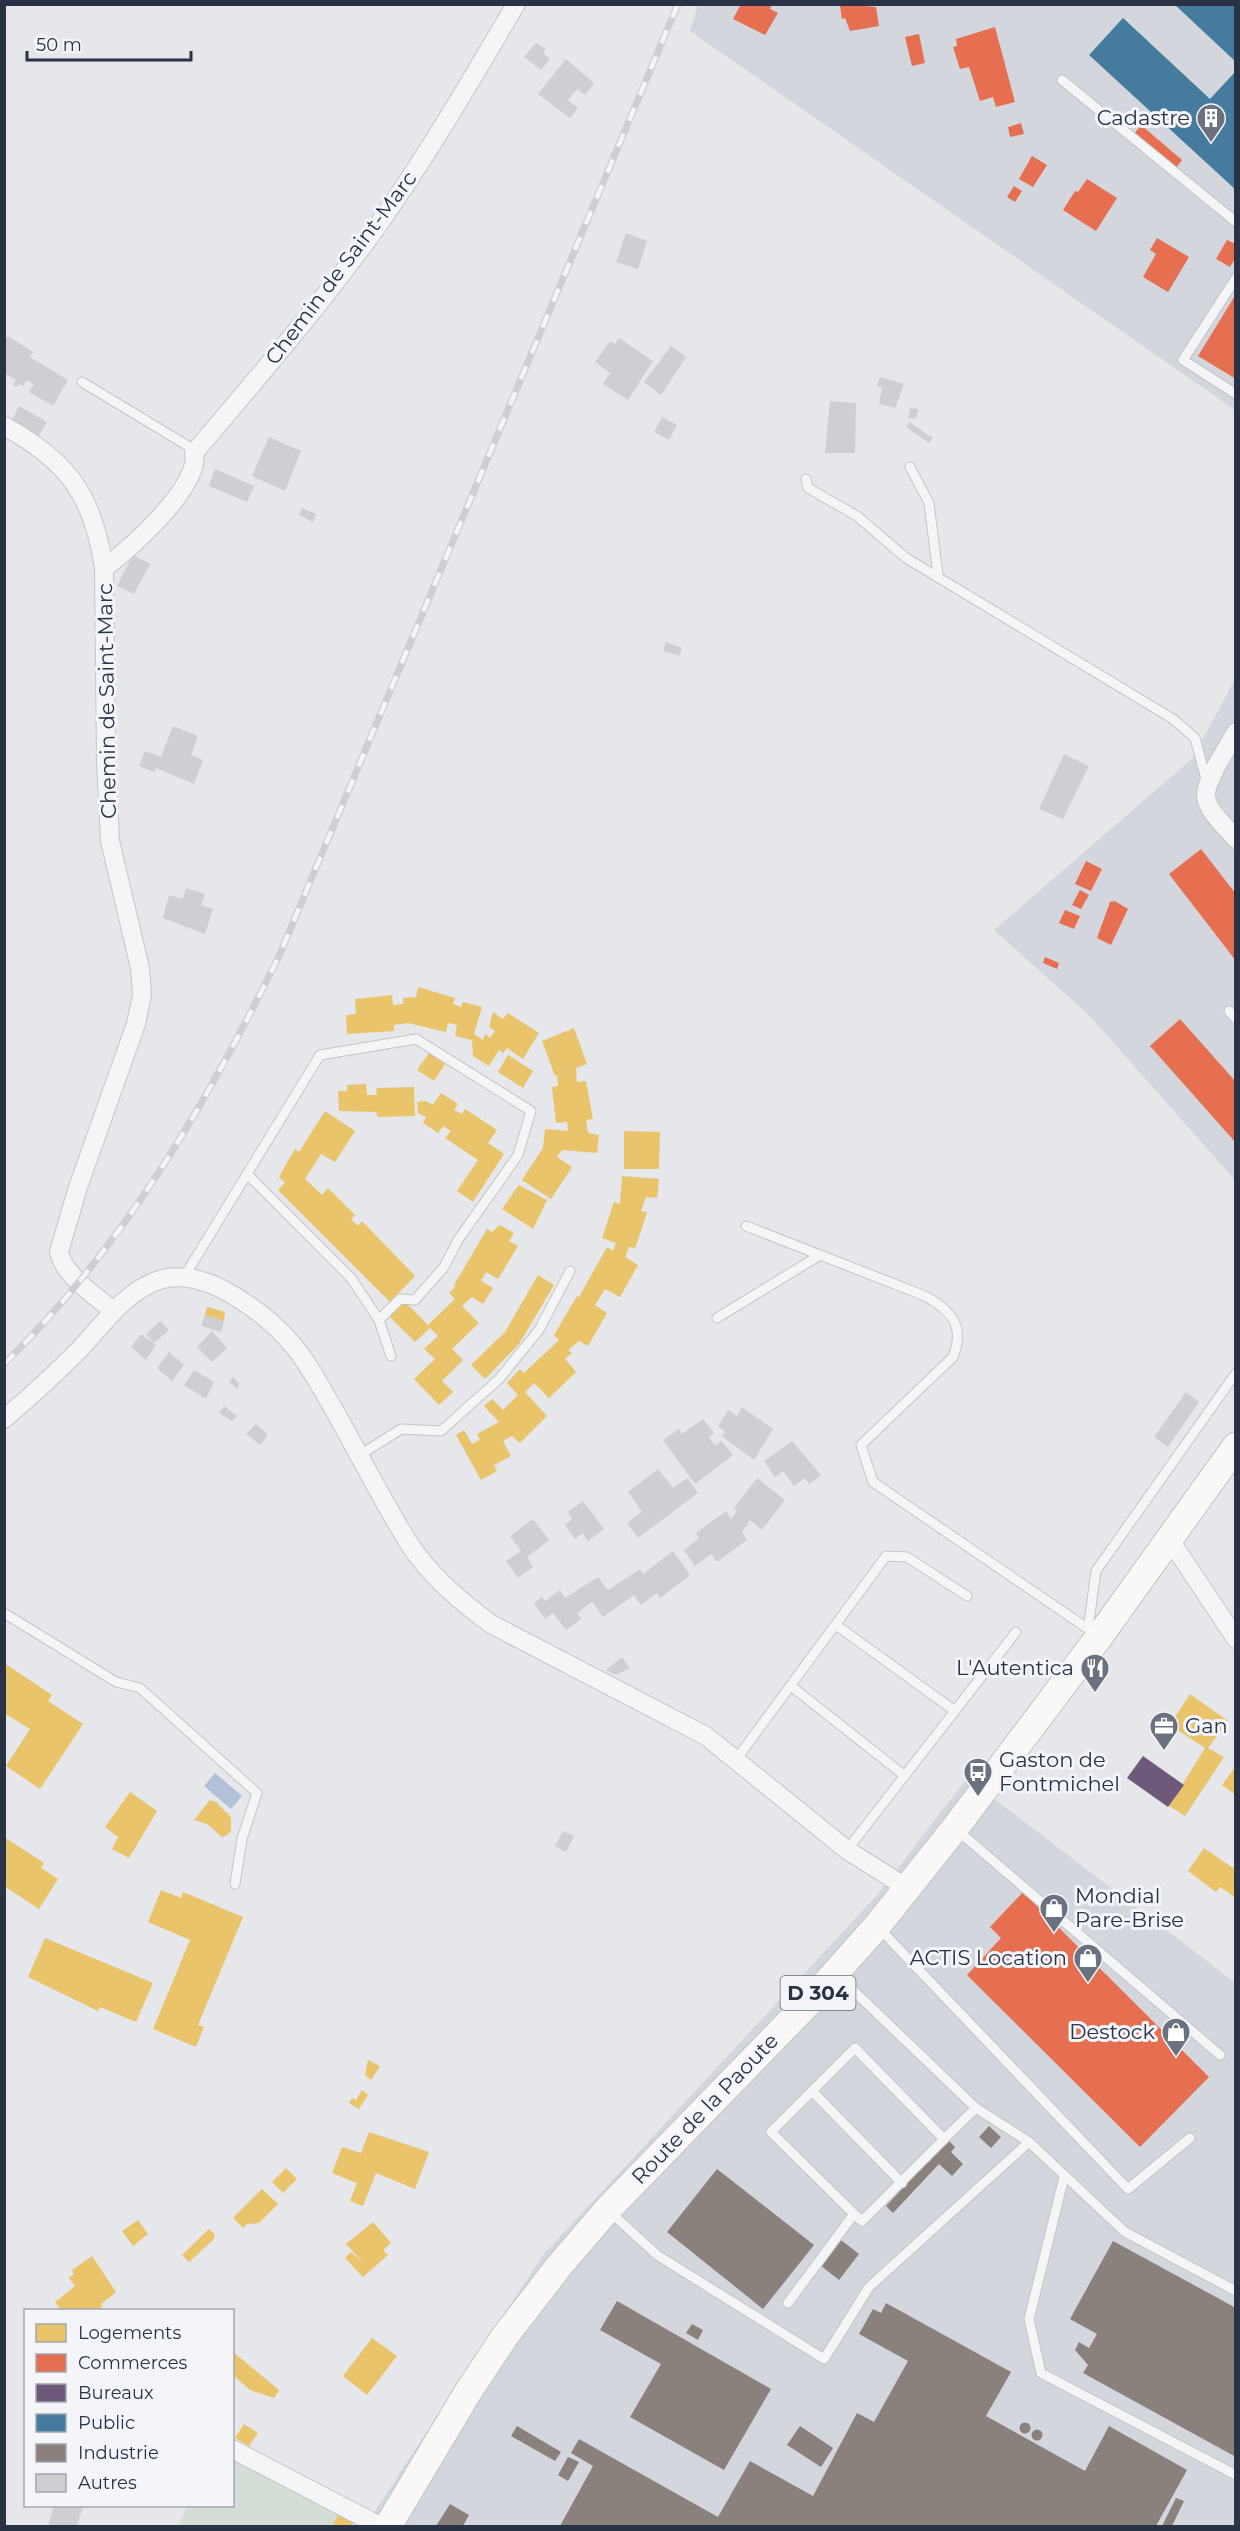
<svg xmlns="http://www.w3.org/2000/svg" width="1240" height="2531" font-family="Montserrat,sans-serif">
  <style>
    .built { fill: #d3d6dd }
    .green { fill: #d4ded5 }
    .water { fill: #b3c1d6 }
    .homes { fill: #e9c46a }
    .shops { fill: #e76f51 }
    .offices { fill: #6d597a }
    .public { fill: #457b9d }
    .industry { fill: #8a817c }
    .building { fill: #cdcfd3 }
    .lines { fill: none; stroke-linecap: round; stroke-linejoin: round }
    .lane-casing { stroke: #c3c5c8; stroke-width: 11 }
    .street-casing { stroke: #c3c5c8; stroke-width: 20 }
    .primary-casing { stroke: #c1c4c8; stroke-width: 29 }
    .lane { stroke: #f4f5f7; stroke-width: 9 }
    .street { stroke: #f4f5f7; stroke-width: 18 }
    .primary { stroke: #f8f8f8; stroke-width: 27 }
    .rail-casing { stroke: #cdcfd2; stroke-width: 7 }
    .rail { stroke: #f3f5f9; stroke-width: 4.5; stroke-dasharray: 14; stroke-linecap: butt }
    .labels { text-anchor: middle; stroke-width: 6; stroke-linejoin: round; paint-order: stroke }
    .shield { fill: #f3f5f9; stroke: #666c7c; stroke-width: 1.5 }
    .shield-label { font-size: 20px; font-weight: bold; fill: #2a3246 }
    .poi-label { font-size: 21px; fill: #2a3246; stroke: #f3f5f9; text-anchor: end }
    .street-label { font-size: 21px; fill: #2a3246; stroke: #f3f5f9 }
  </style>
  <rect width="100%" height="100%" fill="#e5e7ea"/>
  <!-- built -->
  <g class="built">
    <path d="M698 4 1235 5V410L690 31Z"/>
    <path d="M1235 679V1180L1088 1014 994 930 1193 758Z"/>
    <path d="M967 1778 1233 1981 1236 1986 1235 2526H365L543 2255 878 1894Z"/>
  </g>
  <!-- green -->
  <path class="green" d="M233 2452 355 2520 351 2526H178L187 2506H232Z"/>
  <!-- water -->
  <path class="water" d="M215 1773 242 1796 231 1809 204 1786Z"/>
  <!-- homes -->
  <g class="homes">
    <path d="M418 987 455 998 453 1004 461 1007 463 1002 482 1007 474 1034 483 1040 485 1034 490 1038 495 1031 489 1027 493 1012 503 1019 508 1013 539 1033 523 1059 507 1048 503 1053 499 1050 489 1066 473 1056 472 1040 455 1036 457 1025 448 1023 446 1032 408 1023 394 1025V1031L347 1034 346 1015 356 1014 355 999 392 995 393 1005 403 1004V998L416 997Z"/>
    <path d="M574 1028 587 1064 576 1068 577 1082 586 1081 593 1119 586 1120 588 1133 599 1135 597 1153 562 1150 557 1157 572 1167 551 1199 522 1180 543 1148 545 1129 568 1131 567 1122 556 1123 552 1087 558 1086 557 1075 555 1076 542 1041Z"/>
    <path d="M429 1053 445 1064 434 1081 417 1070Z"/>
    <path d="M508 1055 533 1071 523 1088 498 1072Z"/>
    <path d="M366 1084 367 1095H377L376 1088 414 1087 415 1116 378 1117 376 1112 339 1111 338 1091H347V1085Z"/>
    <path d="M441 1093 458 1104 454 1110 462 1114 465 1109 497 1130 488 1143 504 1154 473 1202 457 1191 478 1160 445 1138 451 1131 443 1126 438 1133 423 1123 426 1117 418 1113 417 1102 426 1101 433 1105Z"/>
    <path d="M325 1111 355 1131 335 1162 321 1154 305 1179 322 1195 328 1188 355 1215 351 1219 358 1226 362 1221 415 1276 390 1302 278 1190 285 1183 279 1177 285 1166 295 1149 299 1152Z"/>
    <path d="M624 1131 660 1132 659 1169H624Z"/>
    <path d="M622 1176 659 1179 657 1198 646 1197 641 1211 647 1212 641 1231 635 1248 629 1247 625 1257 638 1265 620 1297 605 1289 595 1305 607 1313 588 1346 579 1341 568 1350 572 1353 565 1359 576 1372 549 1398 534 1383 525 1392 547 1416 520 1443 512 1436 503 1441 511 1456 494 1465 497 1471 481 1480 456 1435 464 1430 472 1444 480 1440 477 1434 499 1422 484 1406 492 1399 503 1410 518 1395 507 1383 520 1369 524 1373 559 1340 554 1335 577 1296 579 1297 607 1247 613 1251 616 1243 602 1238 614 1202 620 1204Z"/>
    <path d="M519 1185 547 1200 533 1229 502 1209Z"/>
    <path d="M500 1225 514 1233 509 1241 518 1246 498 1279 486 1272 481 1281 493 1288 483 1304 472 1297 462 1306 479 1323 452 1349 463 1360 442 1381 453 1392 439 1405 414 1379 435 1359 424 1349 438 1336 430 1328 415 1342 389 1316 405 1302 428 1325 455 1299 449 1293 455 1287 454 1285 487 1229 492 1232Z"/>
    <path d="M538 1275 554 1285 519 1344 485 1379 471 1365 505 1332Z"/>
    <path d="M207 1307 225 1312 224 1321 205 1315Z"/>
    <path d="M4 1663 52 1695 48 1701 83 1724 40 1789 6 1766 30 1729 4 1713Z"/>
    <path d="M1190 1694 1228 1721 1208 1748 1224 1757 1185 1816 1169 1806 1205 1748 1170 1725Z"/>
    <path d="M1236 1766V1795L1222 1785Z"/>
    <path d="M130 1792 157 1811 129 1858 112 1849 118 1837 105 1827Z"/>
    <path d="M210 1800 216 1802 231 1817V1831L227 1835 222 1837 207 1824 194 1820Z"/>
    <path d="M4 1837 44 1863 41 1868 58 1879 39 1909 4 1886Z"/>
    <path d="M1204 1848 1233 1868 1236 1865V1898L1220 1887 1216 1892 1188 1871Z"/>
    <path d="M161 1890 181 1898 183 1892 243 1917 198 2025 204 2027 196 2047 153 2029 190 1940 148 1922Z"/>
    <path d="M45 1938 153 1983 136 2022 100 2007 98 2011 28 1977Z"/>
    <path d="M368 2060 380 2066 371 2080 365 2075Z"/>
    <path d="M362 2090 368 2095 359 2109 349 2103 352 2098 356 2100Z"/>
    <path d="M369 2132 429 2152 415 2189 376 2173 363 2206 350 2201 357 2183 332 2173 342 2147 361 2153Z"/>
    <path d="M286 2168 297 2179 283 2193 272 2182Z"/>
    <path d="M262 2189 278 2204 259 2223 247 2224 243 2228 233 2218Z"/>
    <path d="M138 2220 148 2234 133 2246 122 2231Z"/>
    <path d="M373 2222 391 2243 383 2250 388 2255 363 2277 345 2258 351 2252 365 2265 346 2244Z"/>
    <path d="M209 2229 215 2235 213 2240 189 2262 182 2255Z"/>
    <path d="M92 2256 116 2292 101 2304 103 2306 97 2310H61L55 2302 75 2286 69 2278 74 2274 72 2270Z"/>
    <path d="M372 2338 397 2356 367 2395 343 2376Z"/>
    <path d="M232 2351 279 2390 274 2398 250 2390 232 2374Z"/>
    <path d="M244 2424 258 2433 249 2446 235 2438Z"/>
    <path d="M340 2512 355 2520 351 2526H332Z"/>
  </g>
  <!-- shops -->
  <g class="shops">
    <path d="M741 4H772L770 9 778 13 765 35 733 19Z"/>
    <path d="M844 4 876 7 879 26 850 31 845 18 842 19 840 6Z"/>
    <path d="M995 27 1015 102 996 107 993 97 980 101 969 67 960 69 953 47 957 46 956 39Z"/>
    <path d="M919 34 925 63 912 66 905 37Z"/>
    <path d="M1021 123 1024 134 1010 137 1008 127Z"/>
    <path d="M1141 125 1182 160 1176 168 1134 134Z"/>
    <path d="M1032 156 1047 165 1033 187 1019 179Z"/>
    <path d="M1087 179 1117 198 1096 231 1063 210 1075 191 1078 192Z"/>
    <path d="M1014 186 1022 191 1015 202 1007 197Z"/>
    <path d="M1157 238 1189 257 1168 292 1143 277 1156 254 1150 250Z"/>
    <path d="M1227 240 1236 244V257L1230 267 1216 259Z"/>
    <path d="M1236 294V379L1198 356Z"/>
    <path d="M1201 849 1236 894V961L1169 874Z"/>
    <path d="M1086 861 1102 869 1091 891 1075 884Z"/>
    <path d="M1080 890 1089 895 1081 909 1072 905Z"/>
    <path d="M1115 901 1128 909 1111 945 1097 938 1110 902Z"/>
    <path d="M1065 910 1080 916 1074 929 1059 923Z"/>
    <path d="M1045 957 1059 963 1057 969 1043 963Z"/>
    <path d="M1180 1019 1236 1082V1143L1150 1046Z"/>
    <path d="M1023 1892 1209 2077 1140 2147 967 1975 1001 1938 990 1927Z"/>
  </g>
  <!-- offices -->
  <path class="offices" d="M1143 1756 1184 1785 1168 1807 1127 1778Z"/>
  <!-- public -->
  <g class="public">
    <path d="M1174 4H1236V62Z"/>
    <path d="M1123 18 1210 99 1236 71V190L1089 55Z"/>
  </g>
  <!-- industry -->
  <g class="industry">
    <path d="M989 2126 1001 2137 991 2148 979 2137Z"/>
    <path d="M948 2140 955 2147 951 2152 963 2164 952 2176 939 2164 893 2213 886 2206Z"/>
    <path d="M717 2169 814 2245 763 2309 667 2232Z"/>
    <path d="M841 2240 859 2254 839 2280 820 2265Z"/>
    <path d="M1113 2241 1236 2308V2457L1083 2373 1088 2365 1075 2350 1079 2342 1089 2348 1097 2334 1070 2319Z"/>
    <path d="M617 2301 771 2389 724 2470 630 2417 661 2364 600 2330Z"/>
    <path d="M886 2303 1011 2372 986 2416 1085 2471 1109 2426 1187 2470 1156 2526H560L593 2466 571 2453 579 2439 718 2517 750 2461 813 2496 857 2413 874 2422 908 2361 859 2334 873 2309 881 2313Z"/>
    <path d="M692 2324 703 2330 698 2340 686 2333Z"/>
    <circle cx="1025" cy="2428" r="5.5"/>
    <path d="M517 2426 561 2452 555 2461 511 2436Z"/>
    <path d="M800 2426 833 2448 821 2467 787 2445Z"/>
    <circle cx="1037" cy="2435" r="5.5"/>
    <path d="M568 2457 579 2462 568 2481 558 2475Z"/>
    <path d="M1176 2498 1184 2501 1172 2526H1162Z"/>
    <path d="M450 2504 469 2515 463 2526H436Z"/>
  </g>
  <!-- building -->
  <g class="building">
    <path d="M536 43 546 49 543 53 550 59 541 70 524 57Z"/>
    <path d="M566 59 594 83 585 95 577 89 568 100 578 108 570 118 538 94Z"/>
    <path d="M626 233 647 241 638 269 616 262Z"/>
    <path d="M8 336 33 352 30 357 68 380 53 406 29 392 34 384 27 380 23 386 19 384 17 387 13 385 16 380 4 373V341Z"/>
    <path d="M619 338 653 361 628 400 603 384 610 373 595 362 610 341 615 344Z"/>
    <path d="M671 346 686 357 661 395 644 382Z"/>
    <path d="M880 377 904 384 895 408 879 404 882 388 877 386Z"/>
    <path d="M830 401 856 403 855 453H825Z"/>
    <path d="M19 406 47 422 38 437 11 422Z"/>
    <path d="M910 408 918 409 916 419 908 418Z"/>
    <path d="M662 417 677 425 669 440 654 432Z"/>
    <path d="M909 422 933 438 929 443 906 427Z"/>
    <path d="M269 437 301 451 285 491 252 476Z"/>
    <path d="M215 469 254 486 247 502 209 486Z"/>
    <path d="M302 508 316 514 313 522 299 515Z"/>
    <path d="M133 555 150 564 134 594 117 586Z"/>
    <path d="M666 642 682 648 679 656 663 651Z"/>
    <path d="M173 726 198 736 191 755 203 760 194 784 156 768 154 772 139 766 145 751 161 757Z"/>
    <path d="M1064 754 1089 766 1063 819 1039 809Z"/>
    <path d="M186 888 205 894 201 905 213 909 205 934 163 918 169 895 183 899Z"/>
    <path d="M205 1315 224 1321 221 1332 201 1326Z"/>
    <path d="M160 1321 169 1330 154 1343 146 1334Z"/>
    <path d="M212 1331 227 1348 212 1362 197 1347Z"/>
    <path d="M141 1334 156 1345 146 1360 131 1347Z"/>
    <path d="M169 1352 184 1365 172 1381 157 1368Z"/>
    <path d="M194 1370 214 1382 206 1399 184 1385Z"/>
    <path d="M233 1377 239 1383 238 1389 229 1382Z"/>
    <path d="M1186 1392 1199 1402 1168 1447 1154 1437Z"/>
    <path d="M224 1406 237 1416 232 1421 219 1413Z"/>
    <path d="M742 1407 773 1429 754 1460 722 1436 725 1432 718 1426 728 1410 737 1416Z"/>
    <path d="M703 1419 714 1433 709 1437 715 1446 721 1441 733 1455 695 1484 663 1440 679 1429 682 1434Z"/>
    <path d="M256 1424 268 1435 260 1445 246 1434Z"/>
    <path d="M792 1441 821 1475 809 1484 805 1478 794 1486 783 1471 775 1477 764 1461Z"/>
    <path d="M658 1469 673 1488 687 1478 698 1493 638 1538 627 1523 642 1512 628 1492Z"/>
    <path d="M757 1478 785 1500 762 1530 750 1520 742 1532 747 1540 717 1562 711 1554 695 1566 684 1550 699 1538 696 1533 726 1511 731 1519 737 1511 734 1508Z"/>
    <path d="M583 1501 604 1529 588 1541 582 1533 575 1539 565 1525 572 1519 568 1512Z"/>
    <path d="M533 1519 549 1540 527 1557 533 1567 518 1578 506 1561 521 1551 510 1536Z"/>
    <path d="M673 1551 690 1575 660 1598 657 1593 641 1605 634 1595 603 1617 592 1602 577 1613 581 1619 566 1630 553 1613 545 1619 534 1603 542 1597 545 1601 560 1590 565 1598 598 1577 608 1590 640 1569 643 1574Z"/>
    <path d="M622 1657 630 1668 616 1675 606 1670Z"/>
    <path d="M563 1831 574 1836 566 1852 555 1846Z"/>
    <path d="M54 2506H83L77 2526H48Z"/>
  </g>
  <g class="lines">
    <!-- lane casing -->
    <g class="lane-casing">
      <g id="lane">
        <path d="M1062 80 1236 222"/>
        <path d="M1236 278 1183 360 1236 394"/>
        <path d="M82 382 188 446 194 453"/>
        <path d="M910 467 929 503 938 575"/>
        <path d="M806 479 808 488 857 516 906 558 1173 719 1195 738 1207 783"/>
        <path d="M1229 1011 1236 1019"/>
        <path d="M746 1226 925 1296C952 1311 965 1326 953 1357L861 1445 873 1482 1097 1635"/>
        <path d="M184 1277 320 1055 416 1039 531 1111 518 1155 458 1240 444 1267 415 1300 400 1299 379 1320 351 1278 247 1174"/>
        <path d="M717 1318 820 1255"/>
        <path d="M379 1320 391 1356"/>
        <path d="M360 1455 401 1429 441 1431 499 1379 539 1330 570 1271"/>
        <path d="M4 1613 116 1682 140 1688 257 1793 242 1839 235 1884"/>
        <path d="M836 1625 955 1711"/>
        <path d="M1088 1629 1096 1571 1236 1373"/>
        <path d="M791 1686 905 1776"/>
        <path d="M735 1761 886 1556 907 1557 967 1596"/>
        <path d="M957 1830 1220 2055"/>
        <path d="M847 1850 1016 1632"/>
        <path d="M878 1927 1128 2189 1190 2138"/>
        <path d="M836 1974 976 2108 944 2139"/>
        <path d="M812 2091 902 2183"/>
        <path d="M976 2108 1029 2142"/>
        <path d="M1064 2177 1029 2319 1041 2373 1236 2475"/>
        <path d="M609 2211 657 2255 824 2359 869 2287 1029 2142 1125 2232 1236 2291"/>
        <path d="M788 2303 854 2214 771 2132 855 2048 944 2139 862 2221 854 2214"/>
      </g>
    </g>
    <!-- street casing -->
    <g class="street-casing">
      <g id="street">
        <path d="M4 426C68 461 93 495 104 568L106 761 110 841 140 968 142 995 136 1024 78 1187 59 1252C64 1276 95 1295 113 1311"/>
        <path d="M104 568C129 550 202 485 194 453 257 378 321 305 378 225 428 154 472 79 516 4"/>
        <path d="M1236 732C1228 747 1205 780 1206 796 1207 811 1226 827 1236 839"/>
        <path d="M4 1419C30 1397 54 1375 78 1351 102 1326 124 1292 159 1280 180 1273 205 1280 224 1290 249 1304 272 1320 291 1343 308 1362 320 1386 333 1408 358 1452 381 1498 408 1542 430 1576 460 1601 491 1624L706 1736 847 1850 907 1888"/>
        <path d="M1170 1540 1236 1639"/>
        <path d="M232 2449 380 2526"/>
      </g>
    </g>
    <!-- primary casing -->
    <g class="primary-casing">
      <path id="primary" d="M388 2526 468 2392 505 2336 559 2266 607 2210 811 2000 877 1926 955 1828 1099 1637 1236 1446"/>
    </g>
    <!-- lane -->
    <use href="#lane" class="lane"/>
    <!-- street -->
    <use href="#street" class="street"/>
    <!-- primary -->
    <use href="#primary" class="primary"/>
    <!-- rail casing -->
    <g class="rail-casing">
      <path id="rail" d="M4 1364C123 1248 207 1103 279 956L678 4"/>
    </g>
    <!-- rail -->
    <use href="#rail" class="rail"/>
  </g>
  <!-- icons -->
  <defs>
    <g id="building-pin" transform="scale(1.5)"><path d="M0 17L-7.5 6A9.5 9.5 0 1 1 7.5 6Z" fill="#6b717f" stroke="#f3f5f9"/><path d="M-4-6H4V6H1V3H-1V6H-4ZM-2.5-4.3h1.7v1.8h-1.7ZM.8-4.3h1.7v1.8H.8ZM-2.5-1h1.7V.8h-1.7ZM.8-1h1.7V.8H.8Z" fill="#fff"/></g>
    <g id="restaurant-pin" transform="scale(1.5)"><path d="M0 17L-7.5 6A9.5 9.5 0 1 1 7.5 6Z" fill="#6b717f" stroke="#f3f5f9"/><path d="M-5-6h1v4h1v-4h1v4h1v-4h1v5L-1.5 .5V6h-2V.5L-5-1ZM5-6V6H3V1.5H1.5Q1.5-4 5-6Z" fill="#fff"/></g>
    <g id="office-pin" transform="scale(1.5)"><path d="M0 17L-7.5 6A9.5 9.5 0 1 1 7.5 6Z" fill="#6b717f" stroke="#f3f5f9"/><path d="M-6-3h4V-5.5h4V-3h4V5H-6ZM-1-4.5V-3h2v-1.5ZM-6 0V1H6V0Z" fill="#fff"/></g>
    <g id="bus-pin" transform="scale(1.5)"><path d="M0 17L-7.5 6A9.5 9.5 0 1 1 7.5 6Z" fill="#6b717f" stroke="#f3f5f9"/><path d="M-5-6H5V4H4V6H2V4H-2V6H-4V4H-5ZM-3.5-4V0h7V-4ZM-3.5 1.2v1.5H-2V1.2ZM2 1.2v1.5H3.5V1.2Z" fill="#fff"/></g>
    <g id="shop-pin" transform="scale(1.5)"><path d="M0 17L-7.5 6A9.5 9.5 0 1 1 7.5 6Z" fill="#6b717f" stroke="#f3f5f9"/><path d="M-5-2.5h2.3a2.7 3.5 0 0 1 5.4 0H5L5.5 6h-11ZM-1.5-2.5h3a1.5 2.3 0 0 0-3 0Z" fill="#fff"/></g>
  </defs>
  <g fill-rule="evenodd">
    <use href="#building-pin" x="1211" y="118"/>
    <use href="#restaurant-pin" x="1095" y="1668"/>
    <use href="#office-pin" x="1164" y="1726"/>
    <use href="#bus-pin" x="978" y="1772"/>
    <use href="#shop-pin" x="1054" y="1908"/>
    <use href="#shop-pin" x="1088" y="1958"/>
    <use href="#shop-pin" x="1176" y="2032"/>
  </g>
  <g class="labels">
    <!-- shield labels -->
    <rect class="shield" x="780.5" y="1976" width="75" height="34" rx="4.5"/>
    <g class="shield-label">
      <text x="818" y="2000">D 304</text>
    </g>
    <!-- poi labels -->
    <g class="poi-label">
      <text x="1190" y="125">Cadastre</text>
      <text x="1074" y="1675">L'Autentica</text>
      <text x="1185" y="1733" text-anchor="start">Gan</text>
      <text x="999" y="1767" text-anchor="start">Gaston de<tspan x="999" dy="24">Fontmichel</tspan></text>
      <text x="1075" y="1903" text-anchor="start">Mondial<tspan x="1075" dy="24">Pare-Brise</tspan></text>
      <text x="1067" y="1965">ACTIS Location</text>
      <text x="1155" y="2039">Destock</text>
    </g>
    <!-- street labels -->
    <g class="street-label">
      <text transform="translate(341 268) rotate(-53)" y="7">Chemin de Saint-Marc</text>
      <text transform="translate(107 701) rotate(-91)" y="7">Chemin de Saint-Marc</text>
      <text transform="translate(705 2109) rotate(-46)" y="7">Route de la Paoute</text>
    </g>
  </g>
  <!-- border -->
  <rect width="1240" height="2531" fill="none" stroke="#2a3246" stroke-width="12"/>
  <!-- legend -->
  <rect x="24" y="2309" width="210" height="198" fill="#f3f5f9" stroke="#a3a7b1" stroke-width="1.5"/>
  <rect x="36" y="2324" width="30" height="18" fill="#e9c46a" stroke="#a3a7b1" stroke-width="1.5"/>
  <text x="78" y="2339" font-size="18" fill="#2a3246">Logements</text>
  <rect x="36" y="2354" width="30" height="18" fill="#e76f51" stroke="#a3a7b1" stroke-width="1.5"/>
  <text x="78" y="2369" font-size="18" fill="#2a3246">Commerces</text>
  <rect x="36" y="2384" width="30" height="18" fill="#6d597a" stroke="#a3a7b1" stroke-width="1.5"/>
  <text x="78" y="2399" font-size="18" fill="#2a3246">Bureaux</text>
  <rect x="36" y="2414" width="30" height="18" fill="#457b9d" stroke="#a3a7b1" stroke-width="1.5"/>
  <text x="78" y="2429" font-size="18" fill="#2a3246">Public</text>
  <rect x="36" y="2444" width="30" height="18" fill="#8a817c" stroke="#a3a7b1" stroke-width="1.5"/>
  <text x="78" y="2459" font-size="18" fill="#2a3246">Industrie</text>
  <rect x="36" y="2474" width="30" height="18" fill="#cdcfd3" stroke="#a3a7b1" stroke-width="1.5"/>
  <text x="78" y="2489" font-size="18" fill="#2a3246">Autres</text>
  <!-- scale -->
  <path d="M27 51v9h164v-9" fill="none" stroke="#2a3246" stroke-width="3"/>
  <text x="36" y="51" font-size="18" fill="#2a3246" stroke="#f3f5f9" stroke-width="4.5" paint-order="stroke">50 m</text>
</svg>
